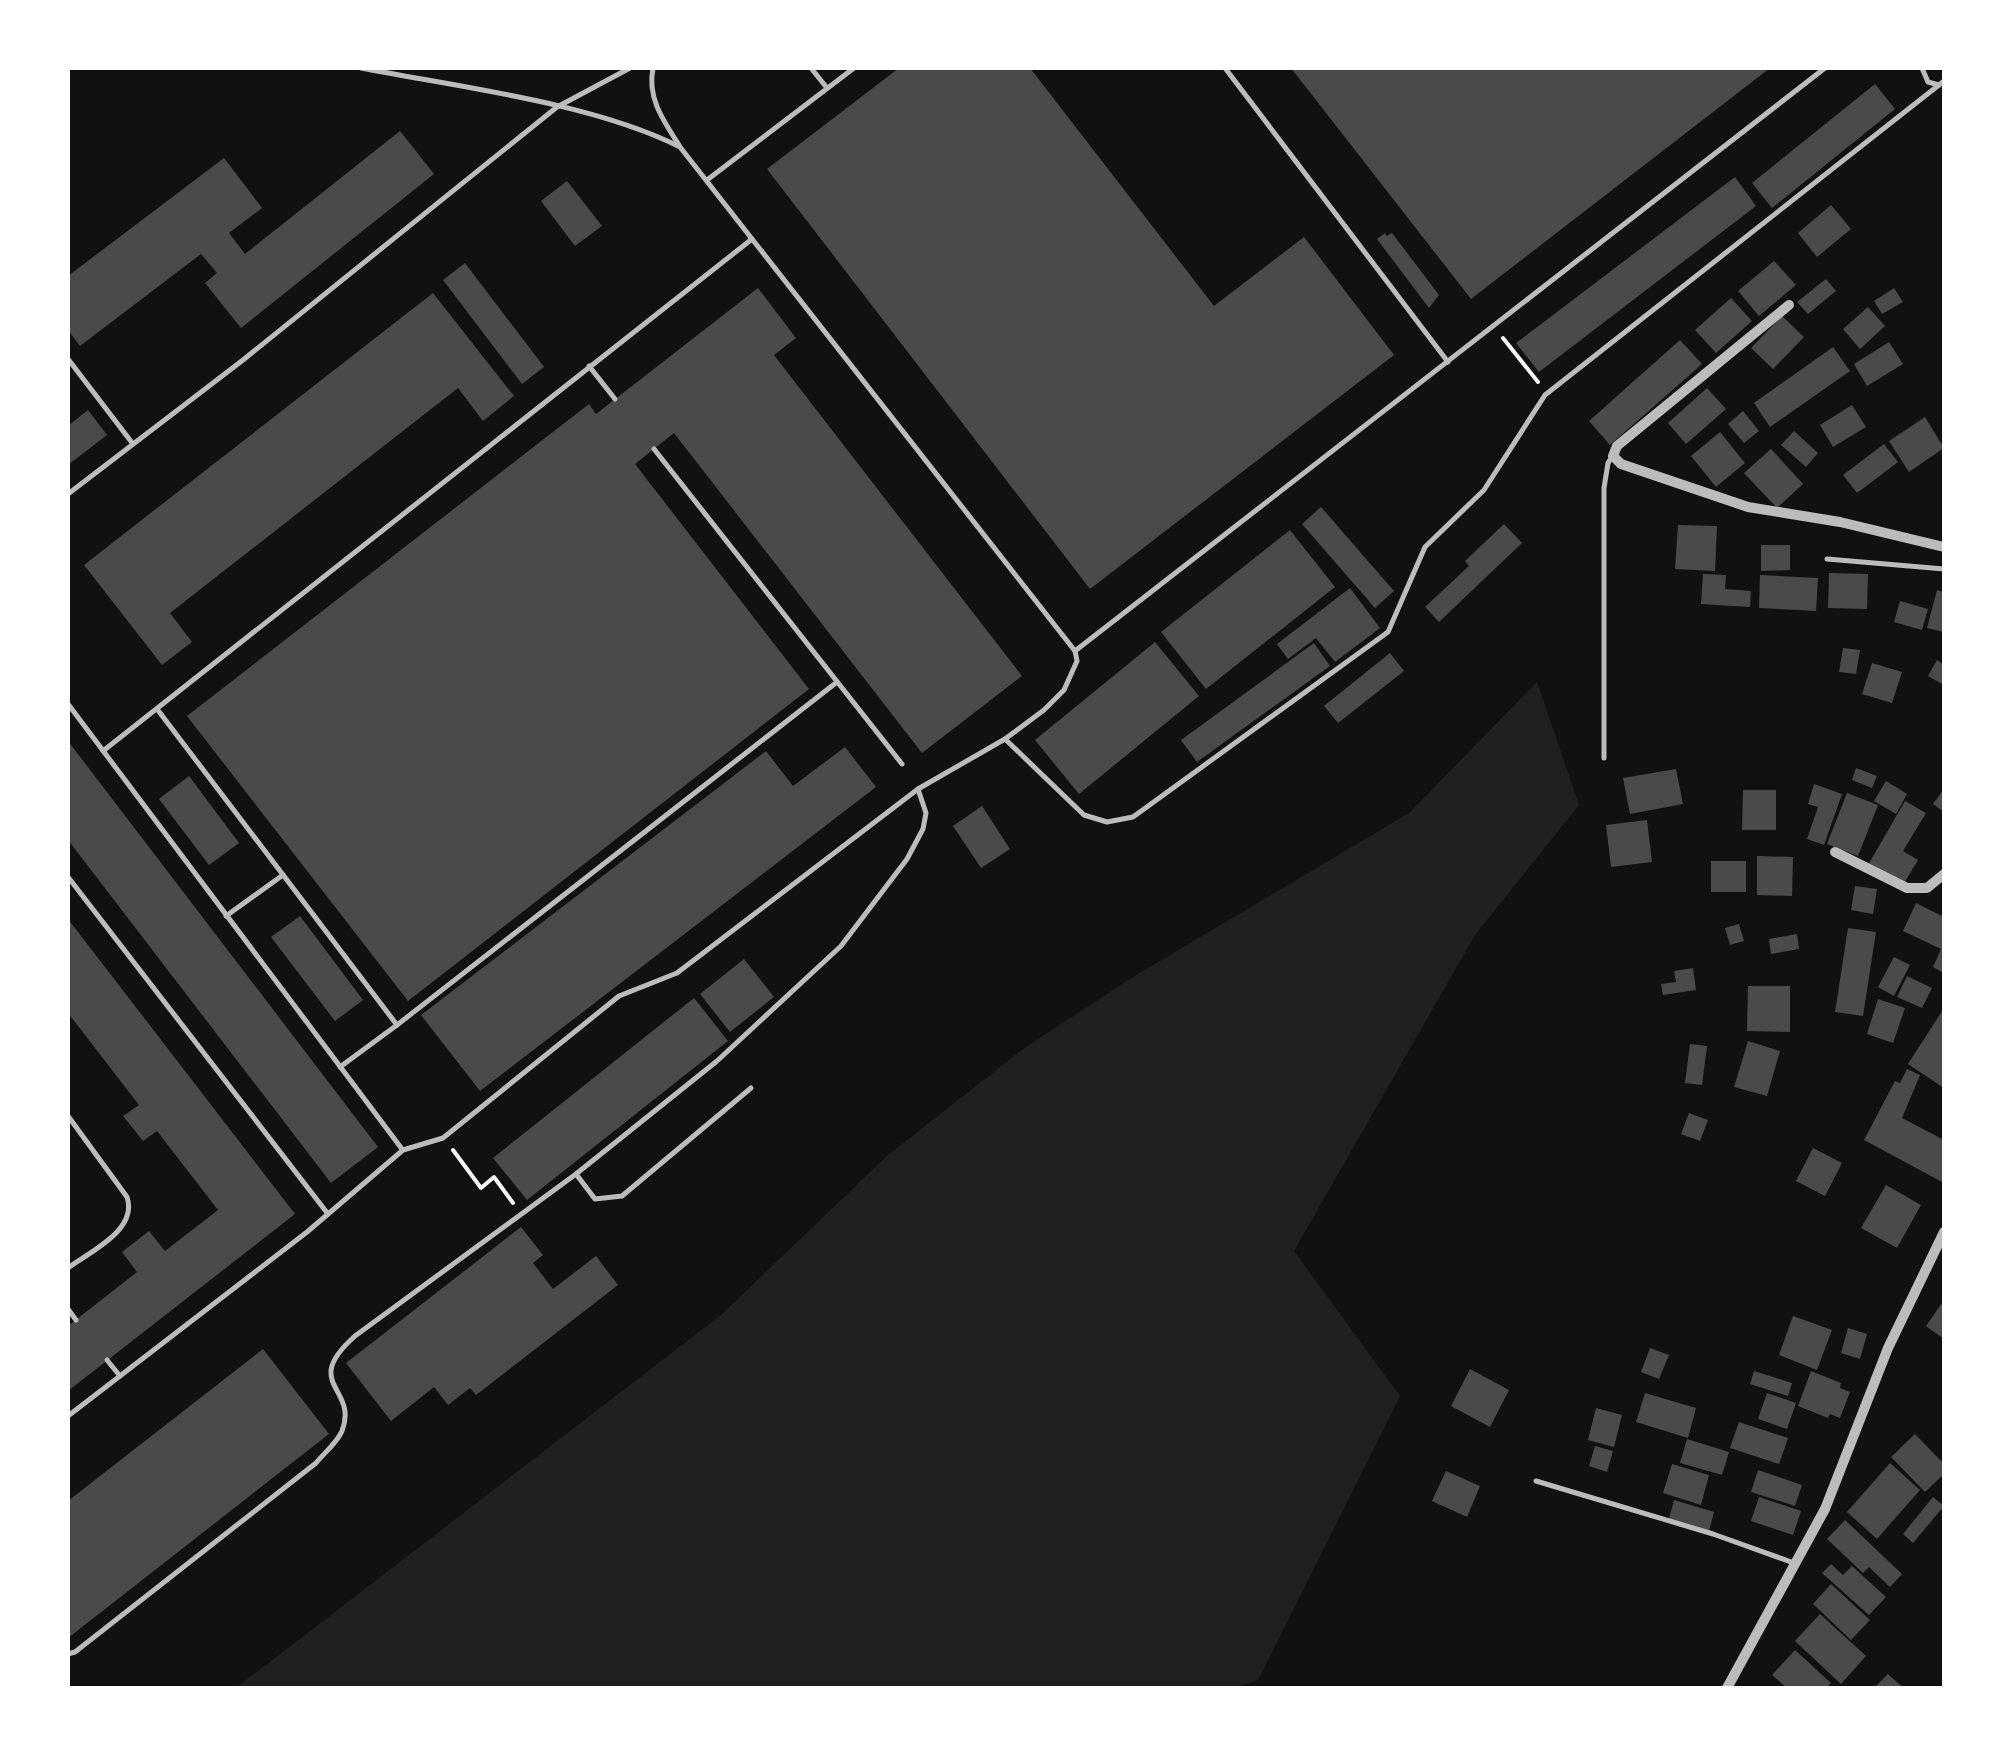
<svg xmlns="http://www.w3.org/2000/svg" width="2012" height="1756" font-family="'Alegreya Sans',sans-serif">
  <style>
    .green { fill: #202020 }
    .building { fill: #4a4a4a }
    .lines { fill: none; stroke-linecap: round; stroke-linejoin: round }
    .path { stroke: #f5f5f5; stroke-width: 4 }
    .service { stroke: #bcbcbc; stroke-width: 5 }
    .minor { stroke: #bcbcbc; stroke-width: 10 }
  </style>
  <rect width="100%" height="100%" fill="#111"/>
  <!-- green -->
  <path class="green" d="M1537 682 1579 805 1475 935 1294 1251 1400 1396 1258 1680 1233 1688H236L721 1315 888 1155 1023 1049 1133 977 1409 813Z"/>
  <!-- building -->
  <g class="building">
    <path d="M899 68H1030L1214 306 1304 237 1394 355 1090 589 767 169Z"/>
    <path d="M1291 68H1770L1471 299Z"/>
    <path d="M1875 84 1895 109 1772 208 1752 183Z"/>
    <path d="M400 131 434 174 241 328 205 283 217 273 201 254 80 346 68 330V276L224 158 262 208 229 233 245 254Z"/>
    <path d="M1735 177 1756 206 1539 372 1516 343Z"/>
    <path d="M567 181 602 226 575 246 541 201Z"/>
    <path d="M1831 205 1851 229 1817 257 1798 233Z"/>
    <path d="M1385 233 1387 236 1392 233 1439 295 1429 308 1377 239Z"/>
    <path d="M1774 261 1796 285 1759 316 1738 291Z"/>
    <path d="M465 263 544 367 522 384 443 280Z"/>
    <path d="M1826 279 1836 291 1808 314 1797 302Z"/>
    <path d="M758 288 796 338 774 355 1022 676 922 753 674 433 635 464 809 689 408 1001 187 716 589 404 596 414Z"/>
    <path d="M1894 288 1903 302 1882 314 1874 301Z"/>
    <path d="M433 293 514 396 483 421 458 388 170 613 192 642 162 665 84 565Z"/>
    <path d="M1731 298 1752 321 1716 353 1695 330Z"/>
    <path d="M1868 307 1885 326 1860 349 1843 329Z"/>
    <path d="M1782 316 1804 337 1773 369 1751 348Z"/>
    <path d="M1680 340 1702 364 1610 445 1589 421Z"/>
    <path d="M1889 342 1903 364 1867 386 1854 364Z"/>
    <path d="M1833 347 1850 371 1770 427 1754 403Z"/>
    <path d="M1707 388 1726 409 1686 444 1668 423Z"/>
    <path d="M1852 405 1866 427 1833 447 1820 425Z"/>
    <path d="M88 410 107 435 68 465V426Z"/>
    <path d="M1743 411 1759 431 1744 443 1728 424Z"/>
    <path d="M1925 417 1944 448 1909 472 1889 441Z"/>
    <path d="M1794 431 1818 453 1806 467 1781 445Z"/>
    <path d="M1720 432 1745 463 1716 487 1691 456Z"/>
    <path d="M1884 444 1898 462 1857 493 1843 475Z"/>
    <path d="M1771 449 1803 484 1777 508 1744 473Z"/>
    <path d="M1321 507 1394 591 1375 608 1302 524Z"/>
    <path d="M1504 524 1522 543 1439 622 1425 607 1469 566 1465 561Z"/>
    <path d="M1678 525 1717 526 1715 571 1675 569Z"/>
    <path d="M1290 530 1335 587 1206 689 1161 632Z"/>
    <path d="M1761 545H1790V570L1761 571Z"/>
    <path d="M1829 573 1868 574 1867 609 1828 608Z"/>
    <path d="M1703 574 1726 575 1725 589 1751 591 1750 607 1701 604Z"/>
    <path d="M1760 575 1818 578 1816 611 1759 608Z"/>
    <path d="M1350 588 1380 628 1335 662 1316 638 1288 659 1277 644Z"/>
    <path d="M1937 590 1944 592V632L1927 628Z"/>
    <path d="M1900 601 1928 609 1922 630 1894 622Z"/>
    <path d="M1155 642 1199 696 1079 794 1035 740Z"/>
    <path d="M1314 643 1330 666 1197 762 1181 740Z"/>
    <path d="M1843 648 1860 650 1856 674 1839 672Z"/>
    <path d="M1390 653 1404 671 1338 723 1324 706Z"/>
    <path d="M1937 660 1944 665V685L1928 676Z"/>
    <path d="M1872 663 1902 672 1892 703 1862 694Z"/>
    <path d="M68 741 378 1147 331 1183 68 840Z"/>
    <path d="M845 747 876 787 480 1091 421 1015 766 751 793 786Z"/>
    <path d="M1856 768 1877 776 1872 788 1852 780Z"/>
    <path d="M1676 769 1683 804 1630 814 1623 778Z"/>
    <path d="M189 776 239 843 209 865 159 799Z"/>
    <path d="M1886 781 1907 794 1896 814 1874 801Z"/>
    <path d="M1814 784 1842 794 1824 845 1807 839 1818 807 1808 804Z"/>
    <path d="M1944 789V812L1933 804Z"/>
    <path d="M1743 790H1776V830H1742Z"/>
    <path d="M1847 793 1878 805 1858 856 1827 844Z"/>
    <path d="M1905 801 1926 813 1903 851 1918 860 1903 885 1868 865Z"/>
    <path d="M982 806 1010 849 981 868 953 826Z"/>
    <path d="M1647 820 1652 862 1611 867 1606 825Z"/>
    <path d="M1757 856 1793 857 1792 896 1757 895Z"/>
    <rect x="1711" y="861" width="35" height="31"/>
    <path d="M1855 886 1877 889 1873 914 1851 910Z"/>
    <path d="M1916 903 1944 917V973L1933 967 1941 949 1903 931Z"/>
    <path d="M300 916 363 1000 335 1021 271 937Z"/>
    <path d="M68 919 295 1214 68 1391V1326L137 1272 122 1252 149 1231 165 1251 218 1210 157 1131 143 1141 123 1116 139 1105 68 1013Z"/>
    <path d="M1739 924 1744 941 1730 945 1725 928Z"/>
    <path d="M1848 928 1876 932 1863 1016 1835 1012Z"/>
    <path d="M1797 934 1799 949 1771 954 1769 939Z"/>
    <path d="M1894 957 1910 965 1894 996 1878 987Z"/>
    <path d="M744 959 774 997 730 1032 700 994Z"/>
    <path d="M1693 968 1696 990 1663 995 1661 984 1676 982 1674 971Z"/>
    <path d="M1907 976 1932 988 1922 1008 1897 997Z"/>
    <path d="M1748 986H1790V1032L1747 1031Z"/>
    <path d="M694 998 728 1041 527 1200 493 1158Z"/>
    <path d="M1878 999 1905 1008 1893 1043 1867 1034Z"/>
    <path d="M1944 1008 1943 1050 1944 1088 1908 1064Z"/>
    <path d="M1748 1041 1780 1051 1767 1096 1734 1087Z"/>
    <path d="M1690 1044 1707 1046 1702 1085 1685 1083Z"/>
    <path d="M1907 1069 1920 1075 1902 1118 1944 1140V1183L1864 1140 1895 1081 1900 1083Z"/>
    <path d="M1689 1113 1708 1120 1700 1141 1681 1134Z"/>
    <path d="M1813 1148 1842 1163 1825 1196 1796 1181Z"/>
    <path d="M1886 1185 1921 1205 1897 1248 1861 1228Z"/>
    <path d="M521 1227 543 1255 533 1263 553 1289 596 1256 618 1285 476 1395 470 1388 448 1405 434 1387 391 1421 346 1363Z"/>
    <path d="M1944 1300V1339L1926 1326Z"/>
    <path d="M1793 1316 1832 1330 1817 1370 1779 1355Z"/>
    <path d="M1848 1328 1867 1334 1860 1359 1841 1353Z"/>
    <path d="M1650 1348 1669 1355 1659 1379 1641 1372Z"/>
    <path d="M263 1349 329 1434 68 1638V1501Z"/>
    <path d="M1470 1369 1509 1390 1490 1427 1451 1406Z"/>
    <path d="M1754 1371 1792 1383 1788 1396 1750 1384Z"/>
    <path d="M1811 1371 1841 1383 1840 1388 1850 1392 1840 1418 1830 1414 1828 1418 1798 1406Z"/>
    <path d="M1645 1393 1696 1408 1688 1438 1636 1422Z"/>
    <path d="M1767 1393 1796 1403 1787 1429 1758 1419Z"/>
    <path d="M1596 1408 1622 1415 1614 1447 1588 1440Z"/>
    <path d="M1739 1422 1788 1438 1779 1464 1730 1448Z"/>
    <path d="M1915 1434 1944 1464V1474L1925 1492 1891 1457Z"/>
    <path d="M1687 1439 1729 1452 1722 1475 1680 1463Z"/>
    <path d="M1595 1446 1613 1451 1607 1472 1589 1466Z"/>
    <path d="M1890 1463 1920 1490 1877 1539 1847 1512Z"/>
    <path d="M1672 1464 1709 1475 1701 1505 1663 1493Z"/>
    <path d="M1758 1470 1802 1485 1795 1506 1751 1492Z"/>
    <path d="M1446 1471 1480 1486 1467 1517 1432 1501Z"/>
    <path d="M1759 1497 1801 1511 1793 1535 1751 1521Z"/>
    <path d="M1933 1497 1944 1506 1913 1543 1903 1534Z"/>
    <path d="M1674 1500 1714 1512 1709 1531 1669 1519Z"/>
    <path d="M1845 1520 1902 1574 1890 1587 1869 1567 1863 1573 1827 1539Z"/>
    <path d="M1831 1564 1843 1575 1852 1566 1886 1597 1869 1615 1822 1573Z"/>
    <path d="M1831 1584 1870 1620 1851 1640 1813 1604Z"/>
    <path d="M1820 1614 1866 1656 1841 1684 1795 1641Z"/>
    <path d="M1795 1650 1831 1683 1826 1688H1787L1772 1675Z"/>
    <path d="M1888 1674 1899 1684 1904 1688H1874Z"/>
  </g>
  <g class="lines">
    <!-- path -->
    <g class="path">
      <path d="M1503 338 1538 382"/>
      <path d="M453 1150 481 1188 494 1177 513 1203"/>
    </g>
    <!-- service -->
    <g class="service">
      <path d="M653 68C647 98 663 120 679 145"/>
      <path d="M811 68 827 88"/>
      <path d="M1225 68 1448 362"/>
      <path d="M1922 68 1928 82 1939 85"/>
      <path d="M707 180 854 68"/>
      <path d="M68 359 133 444"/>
      <path d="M589 366 615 399"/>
      <path d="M654 449 902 764"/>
      <path d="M68 494 243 360 557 107 630 68"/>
      <path d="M1827 559 1944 569"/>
      <path d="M1075 651 1825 68"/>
      <path d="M68 704 402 1149"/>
      <path d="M157 709 397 1025 340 1067"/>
      <path d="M1005 739 1084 815 1107 822 1133 817 1388 632 1425 547 1484 490 1545 395 1944 81"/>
      <path d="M103 751 752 239"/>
      <path d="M1604 758V488L1608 463 1612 457"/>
      <path d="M68 877 328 1214"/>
      <path d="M226 916 283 875"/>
      <path d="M397 1025 837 682"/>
      <path d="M68 1116 127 1197C138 1230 91 1251 68 1268"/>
      <path d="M576 1174 595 1199 622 1196 751 1088"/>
      <path d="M68 1309 76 1320"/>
      <path d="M107 1360 120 1376"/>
      <path d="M68 1416 307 1232 403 1150 443 1138 619 996 677 973 918 789 1005 739 1044 710 1064 690 1077 661 1075 651 680 147C593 103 459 87 361 68"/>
      <path d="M1536 1481 1713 1534 1794 1563"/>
      <path d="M68 1654 75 1652 316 1463C324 1453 337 1443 342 1431 359 1387 300 1385 355 1336L576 1174 717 1061 841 946 907 859 923 829 926 813 918 789"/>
    </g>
    <!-- minor -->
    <g class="minor">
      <path d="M1789 305 1617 446 1613 456 1621 464 1748 507 1840 522 1944 547"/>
      <path d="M1835 852 1907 888H1927L1944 874"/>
      <path d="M1727 1688 1825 1509 1888 1348 1944 1232"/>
    </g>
  </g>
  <!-- border -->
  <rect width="2012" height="1756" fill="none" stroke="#ffffff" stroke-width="140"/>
</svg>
